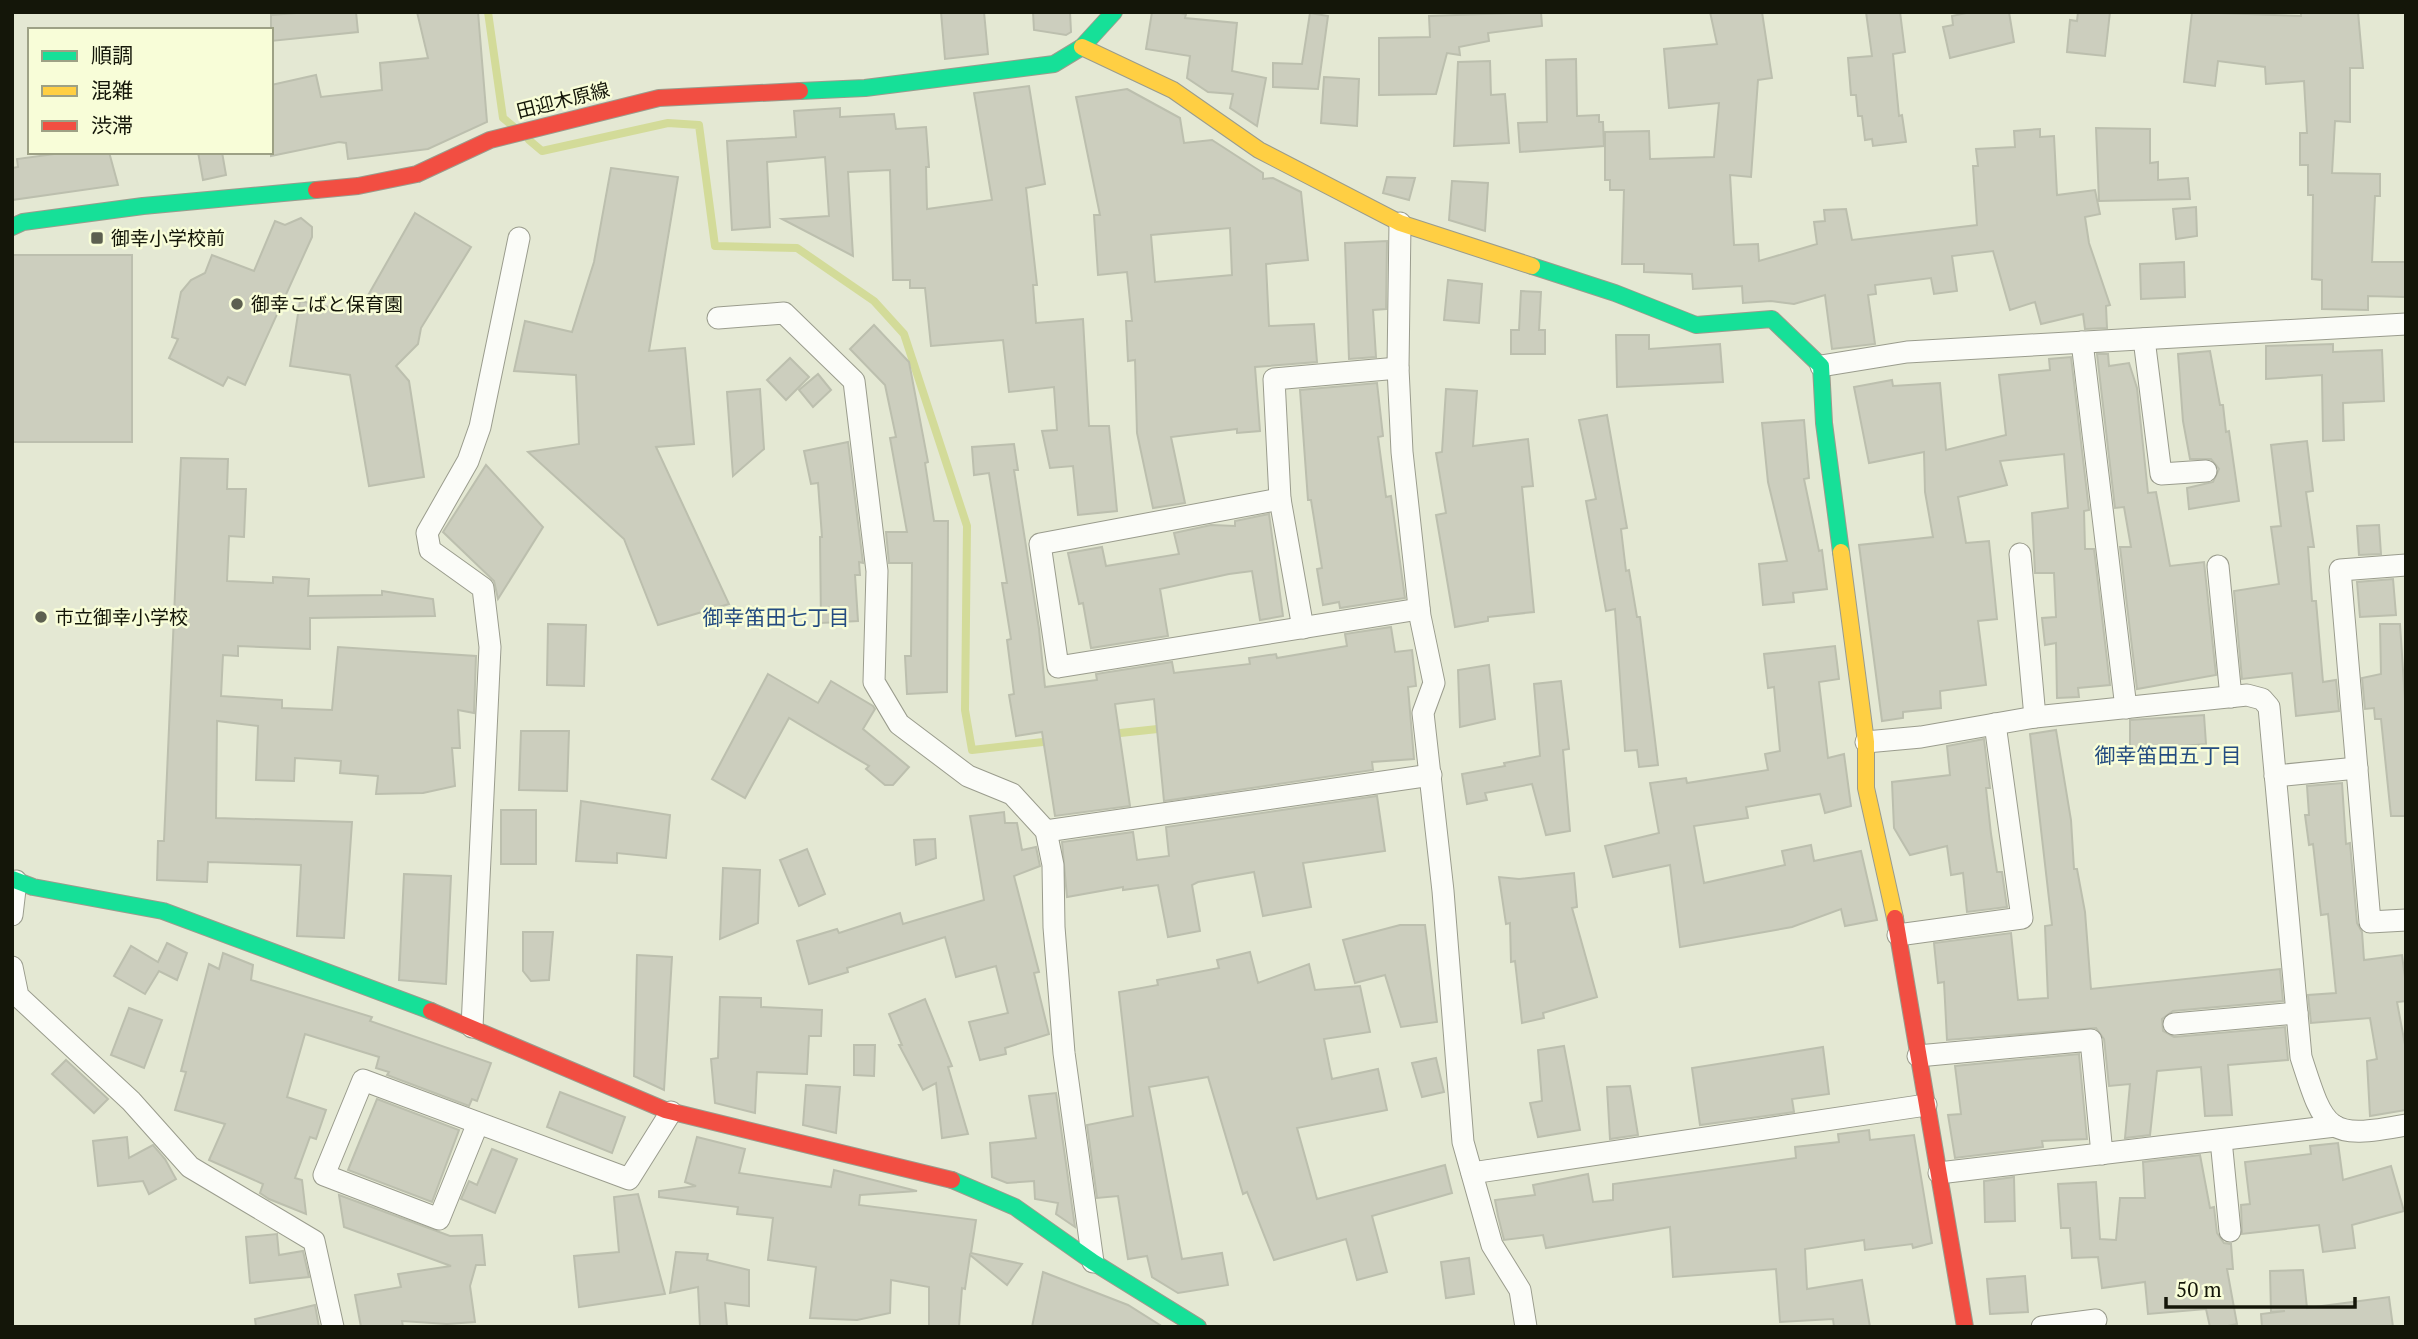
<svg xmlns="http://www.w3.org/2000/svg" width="2418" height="1339" font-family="'PT Serif','Noto Sans JP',serif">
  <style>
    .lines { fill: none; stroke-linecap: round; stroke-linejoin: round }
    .stream { stroke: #d3db99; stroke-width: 8 }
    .building { fill: #cccebe; stroke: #bcbfae; stroke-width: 2; fill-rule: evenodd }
    .street-casing { stroke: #9a9c8d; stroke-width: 23 }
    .fast-casing { stroke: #9a9c8d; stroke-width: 18 }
    .slow-casing { stroke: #9a9c8d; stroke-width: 18 }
    .jam-casing { stroke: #9a9c8d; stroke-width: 18 }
    .street { stroke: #fbfcf8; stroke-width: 21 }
    .fast { stroke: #16e098; stroke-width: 16 }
    .slow { stroke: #ffcf43; stroke-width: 16 }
    .jam { stroke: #f24e42; stroke-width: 16 }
    .poi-dot { fill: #5d6050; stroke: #f8fdd8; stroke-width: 2.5 }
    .labels { text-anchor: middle; stroke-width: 5; stroke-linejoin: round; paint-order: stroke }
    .street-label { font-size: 19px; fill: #141609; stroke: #f8fdd8 }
    .poi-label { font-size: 19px; fill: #141609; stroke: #f8fdd8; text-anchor: start }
    .neighbourhood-label { font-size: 21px; fill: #244c81; stroke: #f8fdd8 }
  </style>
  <rect width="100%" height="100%" fill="#e4e8d3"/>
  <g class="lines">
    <!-- stream -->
    <g class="stream">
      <path d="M488 12 503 118 514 127"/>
      <path d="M529 140 542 151 668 123 699 125 715 246 797 248 874 301 904 334 967 526 965 710 972 750 1052 741"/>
      <path d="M1111 734 1167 728"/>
    </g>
  </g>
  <!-- building -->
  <g class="building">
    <path d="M309 12H356L358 32 271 41V15Z"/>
    <path d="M417 12H478L487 122 428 149 348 159 346 143 339 142 271 156V85L316 75 321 97 382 90 380 63 428 58Z"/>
    <path d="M941 12H984L988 54 945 59Z"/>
    <path d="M1033 12H1070L1071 32 1066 35 1034 30Z"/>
    <path d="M1152 12H1174L1186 14 1185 18 1237 23 1232 71 1266 78 1257 126 1230 108 1233 94 1208 92 1187 78 1190 56 1146 49Z"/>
    <path d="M1541 12 1542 26 1488 33 1489 41 1459 47 1460 55 1447 53 1436 94 1379 95V38L1430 37 1429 16Z"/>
    <path d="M1710 12H1762L1772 78 1758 80 1751 177 1730 175 1734 245 1758 244 1759 261 1817 244 1814 222 1825 221 1824 210 1846 209 1852 240 1977 225 1973 166H1978L1976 149 2015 147 2014 131 2040 129V137L2054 136 2057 195 2095 190 2100 214 2085 217 2089 243 2110 305 2106 306 2107 328 2085 329 2083 314 2041 324 2035 302 2010 310 1993 251 1952 256 1957 291 1934 294 1931 278 1875 285 1876 294 1868 295 1875 344 1832 349 1825 295 1794 304 1771 301 1743 303 1742 286 1693 289 1692 274 1644 272V264H1622L1624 190H1610V180H1605V132L1649 131 1650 159 1714 157 1719 103 1669 108 1664 49 1717 44Z"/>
    <path d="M1866 12H1900L1905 52 1893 54 1899 116 1902 115 1906 142 1873 146 1872 139 1865 140 1862 116H1858L1856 95H1851L1848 58 1872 56Z"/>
    <path d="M1971 12H2009L2014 42 1950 58 1943 27 1953 25 1952 16Z"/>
    <path d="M2078 12H2110L2105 56 2067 52 2070 20 2077 21Z"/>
    <path d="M2192 12 2301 16V12H2358L2363 68H2350V122L2335 121 2332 173 2380 174V196H2375L2372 262H2406V297L2368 296V310L2322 309V280L2312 279 2313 195H2308V165H2300V133H2307L2304 81 2266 84 2265 67 2218 61 2215 86 2184 82Z"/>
    <path d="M1310 13 1328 16 1318 89 1273 87V63L1302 64Z"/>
    <path d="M1576 59 1577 116 1599 115V122H1603L1604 146 1520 152 1518 123 1547 122 1546 60Z"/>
    <path d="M1490 61 1491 95 1505 94 1509 143 1454 146 1458 62Z"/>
    <path d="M1324 77 1359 79 1357 126 1321 123Z"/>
    <path d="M1029 86 1045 184 1026 188 1037 285H1033L1036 323 1083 319 1089 426H1109L1117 511 1078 515 1073 466 1050 468 1042 431 1057 430 1054 387 1009 392 1003 340 931 346 925 288H910V280H893L890 170 848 172 853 256 782 219 829 216 825 157 767 162 770 227 732 230 727 141 796 137 794 111 840 108V117L894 114 896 129 926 127 929 167H926L927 209 992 200 974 93Z"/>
    <path d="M1127 89 1180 118 1184 143 1212 140 1263 173V179L1273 178 1301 192 1308 260 1266 264 1269 326 1314 324 1317 362 1255 367 1260 431 1237 433V429L1171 437 1185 503 1153 508 1137 433 1135 360 1128 361 1126 321H1132L1127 272 1098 275 1094 215H1100L1076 97ZM1230 228 1232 275 1155 282 1151 235Z"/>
    <path d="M2096 128 2150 129V163L2158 162V180L2188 178 2190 199 2099 201Z"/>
    <path d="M69 152H109L118 185 12 200V168L18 167 17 159Z"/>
    <path d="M198 152H222L226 175 203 180Z"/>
    <path d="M611 168 678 177 649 351 685 348 694 444 656 447 729 604 658 625 624 539 528 452 579 444 576 375 514 371 525 321 572 332 594 262Z"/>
    <path d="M1387 177 1415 178 1409 200 1383 193Z"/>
    <path d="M1452 181 1488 183 1485 231 1449 220Z"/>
    <path d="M2196 207 2197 236 2176 239 2173 209Z"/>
    <path d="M415 213 471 247 421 328 418 344 396 366 409 381 424 477 369 486 350 375 290 366 300 301 358 313Z"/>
    <path d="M301 218 312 227V237L245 385 228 377 223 386 169 358 178 339 172 337 181 292 191 280 205 273 212 255 254 271 275 221 285 225Z"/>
    <path d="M1387 241 1386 309 1373 310 1376 357 1349 359 1345 243Z"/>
    <rect x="12" y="255" width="120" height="187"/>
    <path d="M2184 262 2185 297 2141 299 2140 264Z"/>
    <path d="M1448 280 1482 284 1479 323 1444 320Z"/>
    <path d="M1521 291 1541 292 1539 330H1545V354H1511V330H1519Z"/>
    <path d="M874 325 909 362 928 462 925 463 934 521H948L947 692 907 694 905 656H911L912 563H889L886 532H907L890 438 896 437 885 385 850 349Z"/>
    <path d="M1616 335H1649V349L1720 344 1723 382 1617 387Z"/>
    <path d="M2333 344V352L2382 350 2384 401 2343 403 2344 440 2323 441 2322 375 2266 379V346Z"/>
    <path d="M2210 351 2220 405H2223L2226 432 2229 431 2239 501 2189 509 2187 488 2213 482 2219 469 2211 459H2190L2183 421 2178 354Z"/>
    <path d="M2097 354H2108L2109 366 2129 363 2137 388 2148 493 2156 492 2170 566 2204 562 2216 675 2137 689 2120 547H2131L2124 507 2115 508Z"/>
    <path d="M2071 357 2089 510 2084 511 2085 549H2094L2110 685 2078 688 2079 697 2057 698 2056 643 2045 645 2042 618 2056 617 2054 573H2035L2032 513 2068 508 2064 454 2000 461 2007 485 1958 497 1966 543 1989 541 1997 619 1978 621 1986 685 1940 691 1941 708 1903 712V718L1882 721 1859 545 1933 537 1925 492 1924 452 1869 463 1854 387 1892 380 1893 386 1940 383 1946 450 2006 435 1999 375 2050 370 2049 359Z"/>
    <path d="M790 358 809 377 786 400 767 380Z"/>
    <path d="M818 374 831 390 813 407 799 390Z"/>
    <path d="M1377 383 1383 436 1378 437 1386 497 1391 496 1405 598 1340 608 1339 602 1323 605 1317 569 1322 568 1311 500H1308L1300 390Z"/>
    <path d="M760 389 764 449 733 476 727 392Z"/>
    <path d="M1446 389 1477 391 1473 446 1528 439 1533 486 1522 487 1534 612 1488 617V621L1455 627 1436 515 1446 513 1436 453 1442 452Z"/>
    <path d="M1607 415 1627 528 1621 529 1626 571 1629 570 1637 617H1640L1658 765 1639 767 1637 750 1625 751 1615 609 1606 611 1586 501 1596 499 1579 420Z"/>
    <path d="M1804 420 1809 478 1804 479 1819 551 1822 550 1827 589 1793 593 1794 602 1763 605 1759 564 1787 561 1768 482 1762 423Z"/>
    <path d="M2307 441 2313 491 2306 492 2314 547H2308L2312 601H2316L2323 682 2336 680 2339 711 2296 716 2292 673 2242 679 2234 591 2279 584 2271 527 2281 526 2271 445Z"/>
    <path d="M848 442 863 563 859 562 860 575H855L858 621 821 623 820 537H822L818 483 811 484 804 451Z"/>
    <path d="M1014 444 1018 470H1014L1039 629 1045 687 1097 680 1096 674 1172 662 1174 673 1250 664 1249 658 1276 654 1277 658 1347 646 1345 634 1391 627 1395 652 1412 650 1416 686 1408 687 1414 759 1372 762 1373 770 1164 801 1154 699 1115 704 1130 806 1055 816 1042 732 1016 736 1009 695 1014 694 1007 640 1011 639 1002 583H1007L989 473 974 475 972 447Z"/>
    <path d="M181 458 228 459 227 489H246L244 537 229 536 227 581 273 583V577L309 579 308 596 382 595V591L433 599 435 616 310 618V649L238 646V656L223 655 221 696 282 700V708L332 710 338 647 476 656 474 713 458 710 460 748H452L455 786 423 793 376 794 378 776 340 773 341 761 295 758 294 781 256 780 258 726 217 721 216 818 352 822 344 938 297 936 301 865 208 862 207 882 157 880 158 841H164Z"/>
    <path d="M486 465 543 527 498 599 494 581 443 532Z"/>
    <path d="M1269 514 1283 616 1260 620 1252 571 1229 574 1160 589 1168 636 1091 648 1083 603 1079 604 1068 553 1102 547 1106 566 1179 554 1174 533 1211 525 1235 526V521Z"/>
    <path d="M2379 525 2381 554 2359 555 2357 526Z"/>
    <path d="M2393 579 2396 615 2360 617 2357 582Z"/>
    <path d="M548 624 586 625 584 686 547 685Z"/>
    <path d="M2380 624H2400L2406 715V816H2391L2381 719H2375L2374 708 2365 709 2362 678 2381 674Z"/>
    <path d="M1835 646 1839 679 1819 682 1828 758 1844 754 1851 806 1825 813 1820 794 1746 807 1748 818 1694 826 1704 883 1785 865 1782 851 1811 845 1814 861 1861 851 1877 920 1845 926 1841 909 1792 927 1680 947 1670 865 1613 877 1605 846 1659 833 1650 783 1686 778 1687 783 1768 770 1765 754 1780 751 1774 687 1768 688 1764 654Z"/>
    <path d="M1489 665 1495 719 1460 727 1458 670Z"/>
    <path d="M768 674 818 703 831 681 873 706 875 709 863 729 909 767 893 785H885L866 769 869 766 789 718 745 798 712 779Z"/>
    <path d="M1561 681 1569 749 1563 750 1570 831 1546 835 1532 784 1485 793 1487 800 1467 804 1462 774 1505 766 1504 763 1540 756 1534 684Z"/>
    <path d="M2204 715 2206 744 2130 751V720Z"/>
    <path d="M2056 730 2071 820 2074 869H2077L2085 912 2091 989 2280 969 2283 1001 2173 1011 2162 1019 2163 1031 2174 1037 2285 1027 2288 1060 2228 1065 2232 1115 2205 1116 2201 1067 2157 1071 2150 1135 2125 1138 2130 1084 2109 1086 2104 1039 2096 1028 1947 1040 1944 982 1938 983 1934 943 2011 933 2018 1000 2048 998 2045 926 2052 925 2030 734Z"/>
    <path d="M521 731H569L567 791 519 790Z"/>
    <path d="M1984 739 1990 788H1986L1991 834 1997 872H2002L2007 907 1967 912 1963 873 1951 875 1947 846 1910 855 1894 828 1892 782 1950 775 1947 746Z"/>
    <path d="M2342 783 2346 844 2350 843 2357 923 2362 932 2364 960 2402 955 2406 985V1001L2397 1002 2406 1050V1110L2370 1116 2367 1061 2377 1059 2370 1018 2311 1023 2308 995 2336 993 2328 914 2321 915 2313 844 2309 845 2305 815H2309L2307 786Z"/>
    <path d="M1377 796 1385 851 1303 863 1311 907 1263 916 1254 872 1198 882 1192 885 1200 931 1168 937 1158 885 1123 890V887L1067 897 1062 842 1133 832 1137 860 1169 856 1166 827Z"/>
    <path d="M581 801 670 815 666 858 617 853V863L576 861Z"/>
    <rect x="501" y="810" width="35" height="54"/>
    <path d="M1004 812 1005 823H1017L1022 850 1036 847 1040 866 1014 876 1039 972 1034 973 1049 1034 1005 1048 1006 1054 980 1060 969 1022 1008 1013 996 966 956 977 945 937 847 968 848 972 809 984 797 941 837 929 839 933 900 913 903 924 984 900 970 816Z"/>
    <path d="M935 839 936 858 916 865 914 840Z"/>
    <path d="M807 849 825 894 799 906 780 860Z"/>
    <path d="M723 868 760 870 758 923 720 939Z"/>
    <path d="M1574 873 1577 907 1572 908 1597 997 1543 1013 1544 1018 1522 1023 1515 961 1511 962 1510 923 1506 924 1499 877 1519 879Z"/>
    <path d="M404 874 451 876 446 984 399 980Z"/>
    <path d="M1400 925H1425L1437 1022 1401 1027 1385 975 1355 983 1343 940Z"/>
    <path d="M523 932H553L549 980 531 981 523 971Z"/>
    <path d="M167 943 187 953 177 980 159 971 145 994 114 976 131 946 158 962Z"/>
    <path d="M1250 952 1258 983 1309 964 1315 990 1360 986 1370 1032 1324 1039 1332 1079 1378 1069 1387 1110 1297 1128 1317 1199 1445 1165 1452 1193 1372 1216 1387 1272 1357 1280 1346 1239 1274 1260 1247 1192 1243 1194 1208 1077 1149 1087 1182 1259 1222 1253 1228 1285 1178 1293 1152 1277 1147 1256 1128 1259 1118 1196 1097 1198 1087 1125 1133 1116 1119 992 1158 985 1157 980 1219 968 1217 960Z"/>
    <path d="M223 953 253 965 251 980 372 1017 370 1021 491 1063 477 1101 472 1099 469 1106 387 1075 389 1072 376 1068 379 1057 305 1034 287 1097 326 1110 316 1139 310 1137 295 1178 302 1180 306 1214 269 1199 260 1193 263 1184 209 1160 225 1124 175 1110 186 1072 181 1071 209 964 219 969Z"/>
    <path d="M637 955 672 957 664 1090 634 1076Z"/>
    <path d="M720 997 761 998V1007L822 1010 821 1036H809L807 1074 757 1072 755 1113 715 1103 711 1059 718 1058Z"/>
    <path d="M925 999 952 1066 948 1067 968 1134 942 1138 936 1083 923 1090 899 1045H902L889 1014Z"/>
    <path d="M129 1008 162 1020 144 1068 111 1055Z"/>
    <path d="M854 1045H875L874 1076 854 1075Z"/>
    <path d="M1564 1046 1580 1130 1538 1137 1530 1103 1542 1101 1538 1050Z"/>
    <path d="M1823 1047 1829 1094 1792 1099 1794 1112 1700 1125 1692 1068Z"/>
    <path d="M2079 1054 2087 1139 2042 1141 2043 1147 1955 1158 1948 1115 1961 1114 1955 1066Z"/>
    <path d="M1436 1058 1444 1092 1422 1097 1412 1063Z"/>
    <path d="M66 1060 108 1099 94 1113 52 1074Z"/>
    <path d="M806 1085 840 1087 836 1133 803 1125Z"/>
    <path d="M1630 1086 1638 1135 1610 1139 1607 1087Z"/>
    <path d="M560 1092 625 1117 612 1153 547 1127Z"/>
    <path d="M1056 1093 1075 1227 1056 1214 1058 1203 1035 1199 1034 1181 1007 1183 992 1177 990 1143 1036 1138 1029 1096Z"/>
    <path d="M377 1099 459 1130 432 1202 348 1170Z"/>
    <path d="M1869 1130 1870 1140 1914 1135 1932 1243 1913 1248 1912 1244 1865 1250 1864 1240 1805 1249 1807 1289 1862 1280 1870 1327H1834L1833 1319 1780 1322 1776 1269 1673 1277 1670 1227 1546 1248 1543 1235 1504 1240 1498 1216 1495 1200 1535 1195 1533 1185 1588 1174 1593 1202 1613 1200V1184L1796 1158 1795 1147 1839 1142 1838 1134Z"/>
    <path d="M127 1137 129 1158 153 1145 165 1159 176 1179 149 1194 143 1181 98 1186 93 1141Z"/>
    <path d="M697 1137 745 1149 739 1173 831 1187 834 1170 917 1191 860 1195 859 1205 976 1220 971 1253 1022 1264 1007 1285 970 1255 965 1289 962 1288 959 1327H929V1287L891 1280 890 1313 857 1320 810 1318 816 1267 768 1260 773 1218 737 1214 738 1207 659 1197V1191L696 1186 685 1182Z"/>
    <path d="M2338 1143 2343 1180 2391 1166 2404 1211 2352 1225 2355 1248 2323 1252 2319 1225 2242 1234 2241 1205 2250 1204 2245 1162 2311 1154 2310 1146Z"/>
    <path d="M492 1149 517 1159 495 1213 461 1199 469 1181 477 1185Z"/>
    <path d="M2200 1155 2210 1208 2214 1207 2217 1233 2224 1243 2231 1244 2233 1269H2227L2237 1324 2223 1327H2210L2206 1309 2148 1314 2145 1282 2102 1288 2098 1257 2072 1258 2070 1228H2061L2058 1184 2096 1182 2100 1239 2116 1240 2120 1198H2145L2143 1162Z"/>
    <path d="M2014 1177 2015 1221 1985 1222 1984 1181Z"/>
    <path d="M638 1194 665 1294 579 1307 574 1256 619 1252 614 1197Z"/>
    <path d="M339 1195 450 1236 482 1235 485 1265H476L470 1286 475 1322 447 1324 402 1321 403 1327H361L355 1295 401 1287 398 1274 451 1266 344 1227Z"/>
    <path d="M277 1234 279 1255 303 1251 309 1277 250 1283 246 1237Z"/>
    <path d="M676 1252 708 1254 707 1260 749 1270V1306L725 1303 727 1327H700L698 1287 670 1293Z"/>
    <path d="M1469 1258 1474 1294 1446 1298 1441 1262Z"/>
    <path d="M2303 1270 2307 1308 2389 1297 2393 1327H2262L2261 1314 2285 1311 2271 1312 2270 1271Z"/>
    <path d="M1043 1272 1128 1305 1163 1327H1032Z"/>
    <path d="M2025 1276 2028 1312 1990 1314 1987 1279Z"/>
    <path d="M315 1305 319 1327H256L255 1319Z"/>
  </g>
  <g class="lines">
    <!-- street casing -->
    <g class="street-casing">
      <g id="street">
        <path d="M1400 223 1398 368 1402 452 1420 616 1434 683 1423 713 1443 891 1463 1142 1492 1245 1520 1290 1526 1327"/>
        <path d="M718 318 784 313 854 381 877 571 874 682 899 724 968 776 1012 794 1046 831 1053 865 1054 927 1064 1053 1093 1262"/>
        <path d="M2144 339 2161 474 2206 471"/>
        <path d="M2082 342 2126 708"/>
        <path d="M1821 366 1907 352 2406 324"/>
        <path d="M1280 499 1040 544 1058 667 1419 609"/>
        <path d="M2020 554 2035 717"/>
        <path d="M2406 565 2340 570 2370 922 2406 920"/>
        <path d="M2218 566 2231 697"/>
        <path d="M1303 628 1280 499 1274 379 1398 368"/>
        <path d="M1866 742 1921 737 2035 717 2247 695 2262 699 2269 707 2301 1057C2325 1132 2327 1140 2406 1125"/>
        <path d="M2275 776 2357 768"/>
        <path d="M1046 831 1431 775"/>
        <path d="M12 915 16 881"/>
        <path d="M1898 935 2022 918 1995 724"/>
        <path d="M12 967 18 996 131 1101 190 1167 314 1241 333 1327"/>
        <path d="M2174 1024 2297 1013"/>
        <path d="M472 1027 490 647 483 588 430 550 427 533 468 461 480 427 519 238"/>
        <path d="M1918 1056 2091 1040 2102 1154"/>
        <path d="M478 1123 439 1219 324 1175 363 1080 629 1179 671 1112"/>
        <path d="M2221 1140 2230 1231"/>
        <path d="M1472 1173 1926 1105"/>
        <path d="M1939 1173 2335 1126"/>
        <path d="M2042 1327 2096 1320"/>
      </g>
    </g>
    <!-- fast casing -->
    <g class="fast-casing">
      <g id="fast">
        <path d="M800 91 865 88 1054 64 1082 47 1114 12"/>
        <path d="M12 227 23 222 143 206 316 190"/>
        <path d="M1532 266 1615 293 1696 325 1772 319 1821 366 1824 423 1841 552"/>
        <path d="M12 879 33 887 163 911 431 1011"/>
        <path d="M952 1180 1015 1207 1093 1262 1198 1327"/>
      </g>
    </g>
    <!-- slow casing -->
    <g class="slow-casing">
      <g id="slow">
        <path d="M1082 47 1173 90 1259 150 1400 223 1532 266"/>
        <path d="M1841 552 1866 742V788L1895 918"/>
      </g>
    </g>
    <!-- jam casing -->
    <g class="jam-casing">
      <g id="jam">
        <path d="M316 190 358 186 417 174 490 140 659 98 800 91"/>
        <path d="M1895 918 1965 1327"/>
        <path d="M431 1011 665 1110 952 1180"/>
      </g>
    </g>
    <!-- street -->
    <use href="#street" class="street"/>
    <!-- fast -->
    <use href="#fast" class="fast"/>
    <!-- slow -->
    <use href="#slow" class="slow"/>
    <!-- jam -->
    <use href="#jam" class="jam"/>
  </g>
  <!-- markers -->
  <g class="poi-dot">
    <rect x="90" y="231" width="14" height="14" rx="3.5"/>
    <circle cx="237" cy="304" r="7"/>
    <circle cx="41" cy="617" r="7"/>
  </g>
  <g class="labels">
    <!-- street labels -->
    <g class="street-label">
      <text transform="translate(563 100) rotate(-14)" y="7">田迎木原線</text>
    </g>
    <!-- poi labels -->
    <g class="poi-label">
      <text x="111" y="245">御幸小学校前</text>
      <text x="251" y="311">御幸こばと保育園</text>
      <text x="55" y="624">市立御幸小学校</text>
    </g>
    <!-- neighbourhood labels -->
    <g class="neighbourhood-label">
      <text x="776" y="625">御幸笛田七丁目</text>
      <text x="2168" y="763">御幸笛田五丁目</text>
    </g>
  </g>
  <!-- border -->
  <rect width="2418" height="1339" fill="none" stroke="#141609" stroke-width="28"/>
  <!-- legend -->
  <rect x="28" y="28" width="245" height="126" fill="#f8fdd8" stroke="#9da185" stroke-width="2"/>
  <rect x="42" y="51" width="35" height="10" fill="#16e098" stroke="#9da185" stroke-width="2"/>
  <text x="91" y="63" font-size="21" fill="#141609">順調</text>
  <rect x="42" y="86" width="35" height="10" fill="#ffcf43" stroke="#9da185" stroke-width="2"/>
  <text x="91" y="98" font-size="21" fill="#141609">混雑</text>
  <rect x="42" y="121" width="35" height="10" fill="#f24e42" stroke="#9da185" stroke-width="2"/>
  <text x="91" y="133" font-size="21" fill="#141609">渋滞</text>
  <!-- scale -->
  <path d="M2166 1297v10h189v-10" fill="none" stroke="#141609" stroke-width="3.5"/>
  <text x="2176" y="1297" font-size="21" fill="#141609" stroke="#f8fdd8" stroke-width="5" paint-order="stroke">50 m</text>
</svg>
